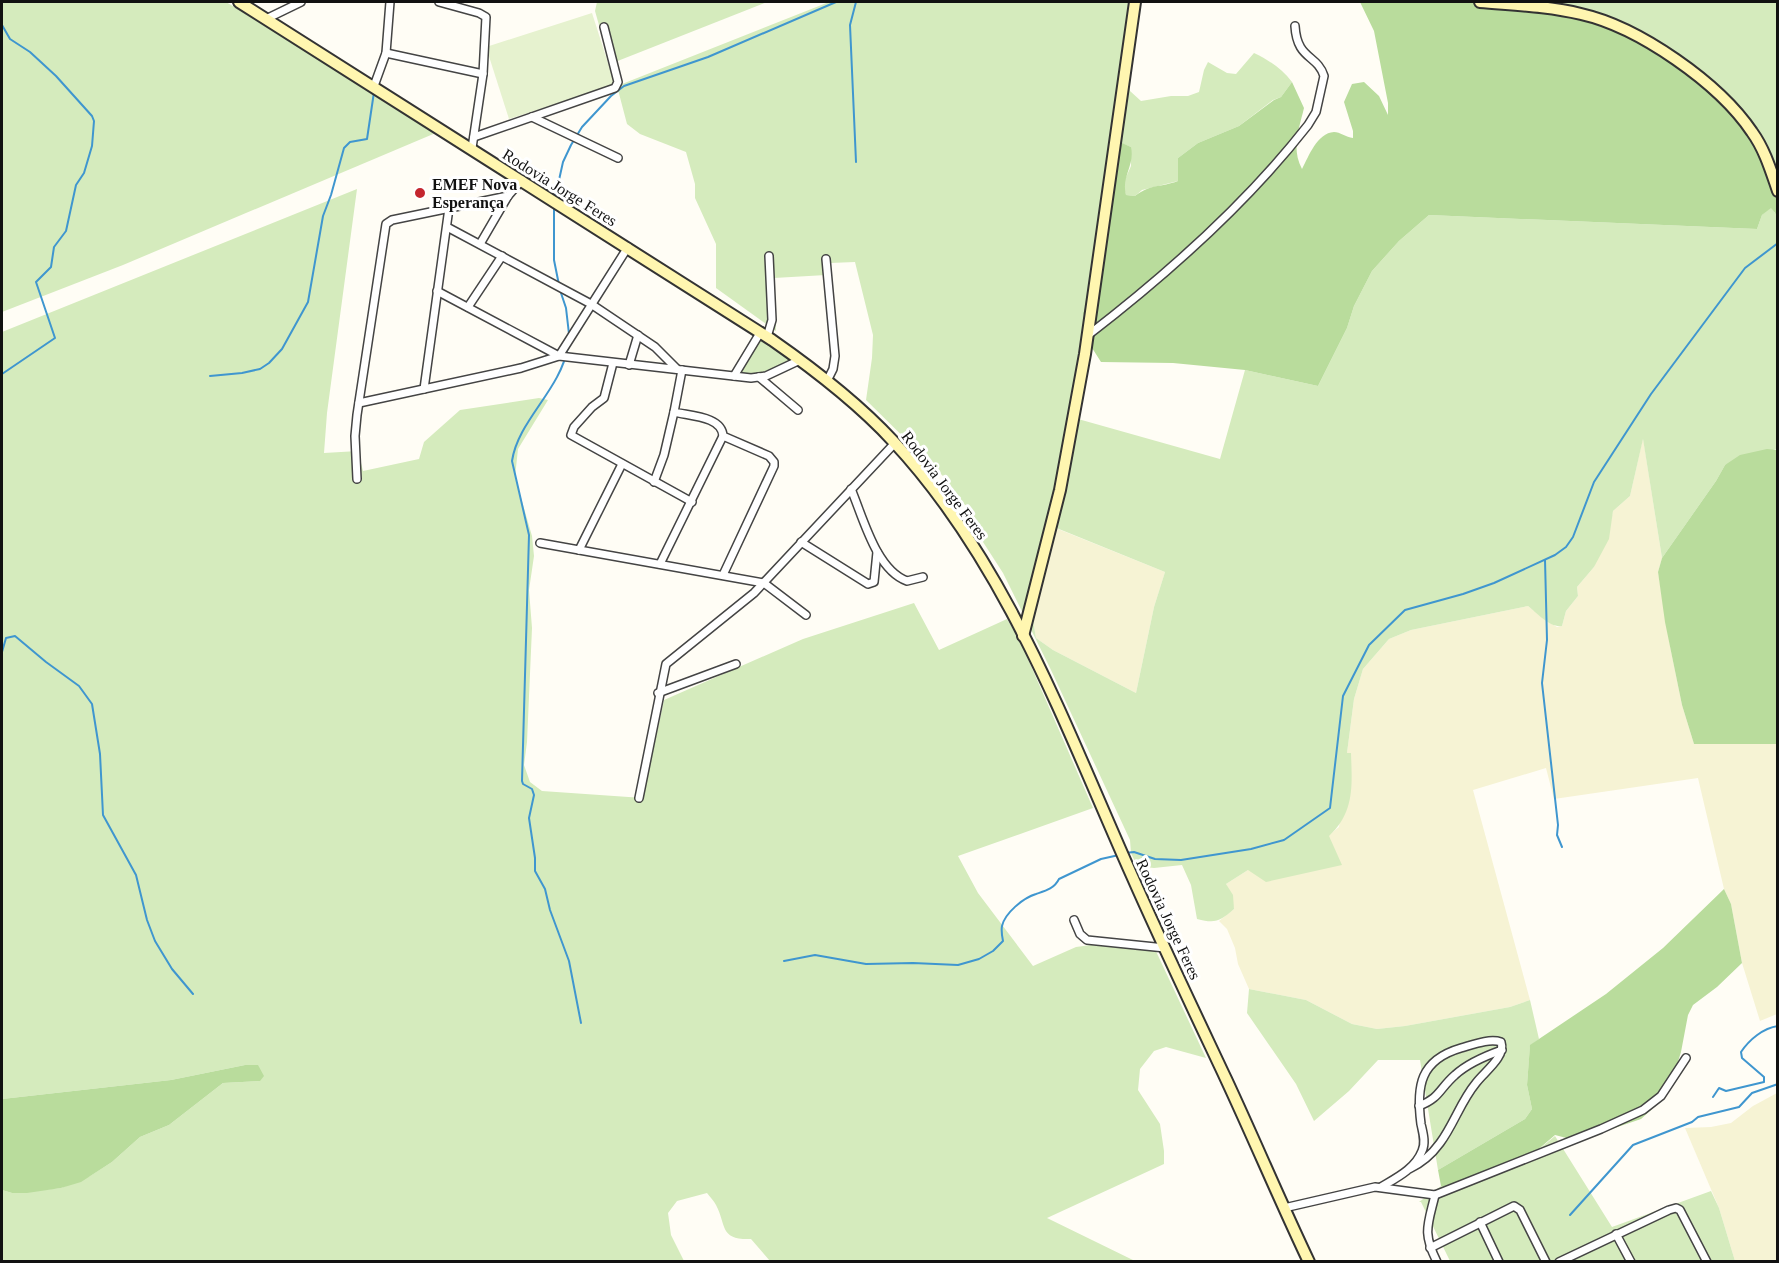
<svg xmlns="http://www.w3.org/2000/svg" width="1779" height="1263" font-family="Georgia,serif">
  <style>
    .farmland { fill: #f6f3d4 }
    .green { fill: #d5ebbd; fill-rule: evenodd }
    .forest { fill: #b9dc9c }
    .pitch { fill: #e6f2cf }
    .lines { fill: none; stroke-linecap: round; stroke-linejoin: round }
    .stream { stroke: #3f96cf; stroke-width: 2 }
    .street-casing { stroke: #444; stroke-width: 10 }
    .secondary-casing { stroke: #333; stroke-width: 14 }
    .street { stroke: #fff; stroke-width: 7 }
    .secondary { stroke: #fff6b0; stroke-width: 10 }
    .poi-dot { fill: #c4262e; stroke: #fff; stroke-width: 2 }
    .labels { text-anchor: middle; stroke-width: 6; stroke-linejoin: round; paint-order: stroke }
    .poi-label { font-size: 16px; font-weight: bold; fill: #111; stroke: #fff; text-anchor: start }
    .street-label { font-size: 16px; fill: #111; stroke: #fff }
  </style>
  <rect width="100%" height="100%" fill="#fffdf5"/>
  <!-- farmland -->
  <g class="farmland">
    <path d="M1643 438 1662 558 1658 572 1671 651 1682 705 1694 744H1777V1014L1760 1021 1742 963 1731 904 1724 889 1698 778 1554 799 1546 768 1473 790 1530 1000 1510 1007 1405 1026 1377 1029 1352 1024 1306 1000 1249 989 1238 964 1235 948 1227 929 1219 921 1234 909 1226 884 1248 870 1329 835 1339 827 1350 753H1347L1354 699 1363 669 1389 639 1411 630 1528 606 1547 621 1557 627 1562 626 1566 611 1578 596 1577 587 1594 567 1611 520 1613 511 1630 496Z"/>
    <path d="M1053 527 1165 572 1154 607 1136 693 1053 650 1036 638 1031 609Z"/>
    <path d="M1777 1093V1261H1735L1719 1208 1685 1128 1711 1127 1731 1123 1753 1106Z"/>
  </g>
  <!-- green -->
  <g class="green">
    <path d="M2 2H226L384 97 438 132 123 265 2 312Z"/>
    <path d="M597 2H767L610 64 595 11Z"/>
    <path d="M829 2H1137L1126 62 1130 91 1141 101 1171 96H1188L1199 92 1204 70 1208 62 1227 73 1236 74 1254 53C1269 60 1282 69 1292 82L1281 97 1273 100 1239 126 1198 143 1178 158V181L1142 190 1135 196 1126 195 1123 184 1131 166V147L1121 143 1094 281 1083 313 1084 321 1071 417 1220 459 1245 370 1318 386 1347 328 1354 306 1372 271 1399 241 1429 215 1757 229 1762 215 1771 207 1775 213 1777 195 1503 2H1777V450L1776 449 1725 465 1716 481 1662 558 1643 439 1630 496 1613 511 1609 539 1594 567 1577 587 1578 596 1566 611 1562 626C1550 628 1537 613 1528 606L1411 630 1389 639 1363 669 1354 699 1347 753H1351C1352 785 1355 812 1329 836L1342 865 1266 882 1248 870 1226 884 1233 895 1234 909C1220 921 1216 924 1197 919L1191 885 1182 865 1154 868 1137 866 1131 853 1130 840 1051 670 1003 573 983 542 981 532 975 518 943 476 866 400 872 358 873 335 855 262 830 263 826 275 774 278 776 331 716 288V244L695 198V184L686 152 640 134 627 124 617 86ZM1054 527 1165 572 1154 607 1136 693 1053 650 1036 638 1031 609Z"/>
    <path d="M357 189 327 413 324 453 358 451 363 471 419 459 424 442 460 410 539 398 548 400 518 449 515 477 532 536 534 556 529 590 532 628 527 742 524 765 530 782 542 791 643 798 664 700 803 639 914 603 939 650 1007 619 1021 643 1093 808 958 856 978 893 1033 966 1076 947 1091 945 1117 947H1154L1206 1058 1166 1047 1154 1051 1140 1069 1138 1090 1160 1124 1164 1151V1164L1047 1218 1137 1262 770 1261 751 1239C719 1240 727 1226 716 1205 714 1201 710 1197 707 1193L677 1201 668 1213 671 1235 684 1261H2V1190L12 1193 61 1188 90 1176 112 1162 140 1137 169 1125 223 1083 260 1081 245 1065 171 1080 2 1099V332Z"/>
    <path d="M762 337 796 360 752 376 738 374Z"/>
    <path d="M1249 989 1306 1000 1352 1024 1377 1029 1405 1026 1510 1007 1530 1000 1539 1039 1530 1046 1527 1085 1532 1109 1525 1119 1438 1170 1420 1060H1378L1349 1091 1314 1121 1296 1084 1247 1013Z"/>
    <path d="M1555 1136 1612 1227 1711 1191 1719 1208 1735 1261H1450L1421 1202H1419L1441 1186H1457L1521 1164Z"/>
  </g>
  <!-- forest -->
  <g class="forest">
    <path d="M1360 2H1503L1624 28 1718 95 1761 153 1777 195 1776 214 1771 208 1762 215 1757 229 1429 215 1399 241 1372 271 1354 306 1347 328 1318 386 1245 370 1173 363 1101 362 1087 340 1083 313 1094 281 1110 175 1122 143 1131 147C1135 166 1121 176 1126 195L1135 196C1152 183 1160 188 1178 181V158L1198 143 1239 126 1274 100 1281 97 1292 82 1304 108C1299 129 1291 148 1302 169 1309 156 1317 133 1334 132 1340 132 1346 137 1353 138V131L1344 102 1352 84 1364 82 1379 96 1388 115V103L1374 31Z"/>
    <path d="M1767 449 1778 450 1777 744H1694L1682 705 1665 622 1658 572 1662 558 1716 481 1725 465 1740 455Z"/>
    <path d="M1724 889 1731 904 1742 963 1717 987 1693 1005 1688 1015 1681 1052 1676 1068 1668 1077 1651 1110 1641 1119 1591 1136 1574 1140 1555 1135 1521 1164 1457 1186H1441L1438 1170 1525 1119 1532 1109 1527 1085 1530 1045 1606 994 1663 948Z"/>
    <path d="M245 1065H258L264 1076 260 1081 223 1083 169 1125 140 1137 112 1162 81 1182 61 1188 27 1193H12L2 1190V1099L171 1080Z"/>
  </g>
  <!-- pitch -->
  <path class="pitch" d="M592 13 615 85 509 119 486 47Z"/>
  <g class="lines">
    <!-- stream -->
    <g class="stream">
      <path d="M2 25 10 39 30 52 56 76 92 116 94 121 92 146 84 173 76 185 66 231 54 247 51 267 36 282 55 338 2 374"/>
      <path d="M856 162 850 25 856 2"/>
      <path d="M555 198 563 162 571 145 582 127 611 96 624 86 708 57 836 2"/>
      <path d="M554 207V260L559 285"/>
      <path d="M560 290 566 308 569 334"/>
      <path d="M568 346C561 390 518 420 512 461L529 535 522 781 523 784 532 789 534 795 529 818 535 858V871L545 889 550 910 569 961 581 1023"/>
      <path d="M210 376 242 373 260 369 269 363 282 349 308 302 323 216 331 195 344 148 350 142 367 139 374 92"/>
      <path d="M1545 560 1547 640 1542 683 1558 825 1557 835 1562 847"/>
      <path d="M2 652 6 638 15 636 46 662 79 686 92 704 100 754 103 815 136 875 147 920 155 941 172 969 193 994"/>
      <path d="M1125 853 1134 852 1155 859 1181 860 1251 849 1284 840 1330 808 1343 696 1369 645 1405 610 1463 594 1494 583 1555 555 1566 547 1573 537 1594 482 1651 394 1745 268 1778 243"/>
      <path d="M784 961 815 955 866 964 913 963 958 965 979 959 993 951 1003 941C1002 936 1001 931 1002 926 1005 913 1023 898 1036 894 1045 891 1054 889 1059 879L1101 859 1119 855"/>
      <path d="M1713 1097 1719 1088 1726 1091 1764 1082V1077L1742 1058 1741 1052C1749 1040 1763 1028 1778 1026"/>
      <path d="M1570 1215 1633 1145 1692 1122 1698 1117 1739 1107 1752 1093 1778 1084"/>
    </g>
    <!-- street casing -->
    <g class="street-casing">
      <g id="street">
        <path d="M439 2 479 13 486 17 483 74 472 148"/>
        <path d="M266 19 301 2"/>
        <path d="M386 53 483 74"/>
        <path d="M374 86 386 53 390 2"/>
        <path d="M532 117 618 158"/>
        <path d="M474 137 615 88 618 82 604 27"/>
        <path d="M447 227 591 304 655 347 677 369"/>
        <path d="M480 244 508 196 522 180"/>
        <path d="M826 259 835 356 833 369 827 381"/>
        <path d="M437 291 559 356 751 378 766 376 800 360"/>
        <path d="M468 307 502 256"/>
        <path d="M1087 336C1165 276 1247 203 1308 125L1316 112 1324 76C1317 54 1297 60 1295 26"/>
        <path d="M767 337 772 320 769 256"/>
        <path d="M613 363 604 398 592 407 574 427 571 435 692 502"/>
        <path d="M629 365 638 335"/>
        <path d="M682 370 674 412C689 416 722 416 723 436L769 456 774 462V466L723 575"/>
        <path d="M734 376 760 333"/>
        <path d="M759 377 798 410"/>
        <path d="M424 389 449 208"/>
        <path d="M359 403 521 368 559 356 628 247"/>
        <path d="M357 479 355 436 357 415 386 224 392 220 508 196"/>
        <path d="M654 482 664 455 674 412"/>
        <path d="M851 489C863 517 876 570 907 581L923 577"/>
        <path d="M801 542 868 584 874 582 877 552"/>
        <path d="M540 543 764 583 806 615"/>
        <path d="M579 550 622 464"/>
        <path d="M660 564 723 436"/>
        <path d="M658 693 736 664"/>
        <path d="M639 798 666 664 754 593 895 443"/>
        <path d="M1074 920 1080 934 1087 940 1165 948"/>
        <path d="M1419 1106C1440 1098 1439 1089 1455 1075 1468 1063 1485 1056 1502 1050"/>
        <path d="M1381 1187C1396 1178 1415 1169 1422 1151 1426 1143 1423 1133 1421 1124 1416 1086 1420 1060 1461 1048 1472 1045 1489 1038 1501 1042 1506 1057 1484 1072 1476 1083 1461 1101 1454 1124 1440 1143 1432 1154 1422 1163 1409 1169"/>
        <path d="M1435 1195C1428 1225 1422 1232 1437 1262"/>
        <path d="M1284 1208 1375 1187 1435 1195 1601 1129 1643 1110 1661 1096 1686 1058"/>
        <path d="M1480 1222 1499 1262"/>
        <path d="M1616 1234 1631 1262"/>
        <path d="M1430 1248 1514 1206 1520 1210 1546 1262"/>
        <path d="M1559 1262 1669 1210 1676 1208 1680 1210 1707 1262"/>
      </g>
    </g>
    <!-- secondary casing -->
    <g class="secondary-casing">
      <g id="secondary">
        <path d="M239 2 772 340C815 370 857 402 893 441 1007 563 1065 726 1132 876 1162 944 1194 1011 1226 1079 1254 1139 1280 1201 1309 1262"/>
        <path d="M1480 2C1514 5 1548 6 1581 14 1639 27 1719 83 1752 132 1765 150 1771 171 1778 191"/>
        <path d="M1023 636 1060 490 1085 354 1135 2"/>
      </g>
    </g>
    <!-- street -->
    <use href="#street" class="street"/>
    <!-- secondary -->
    <use href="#secondary" class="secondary"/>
  </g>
  <!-- markers -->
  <circle class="poi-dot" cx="420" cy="193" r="6"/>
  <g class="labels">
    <!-- poi labels -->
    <g class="poi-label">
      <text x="432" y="190">EMEF Nova<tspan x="432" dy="18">Esperança</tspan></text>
    </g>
    <!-- street labels -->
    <g class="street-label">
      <text transform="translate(560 187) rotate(32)" y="6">Rodovia Jorge Feres</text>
      <text transform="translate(945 485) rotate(53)" y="6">Rodovia Jorge Feres</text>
      <text transform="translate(1169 919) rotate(65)" y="6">Rodovia Jorge Feres</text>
    </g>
  </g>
  <!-- border -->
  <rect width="1779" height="1263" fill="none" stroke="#111111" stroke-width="6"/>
</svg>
